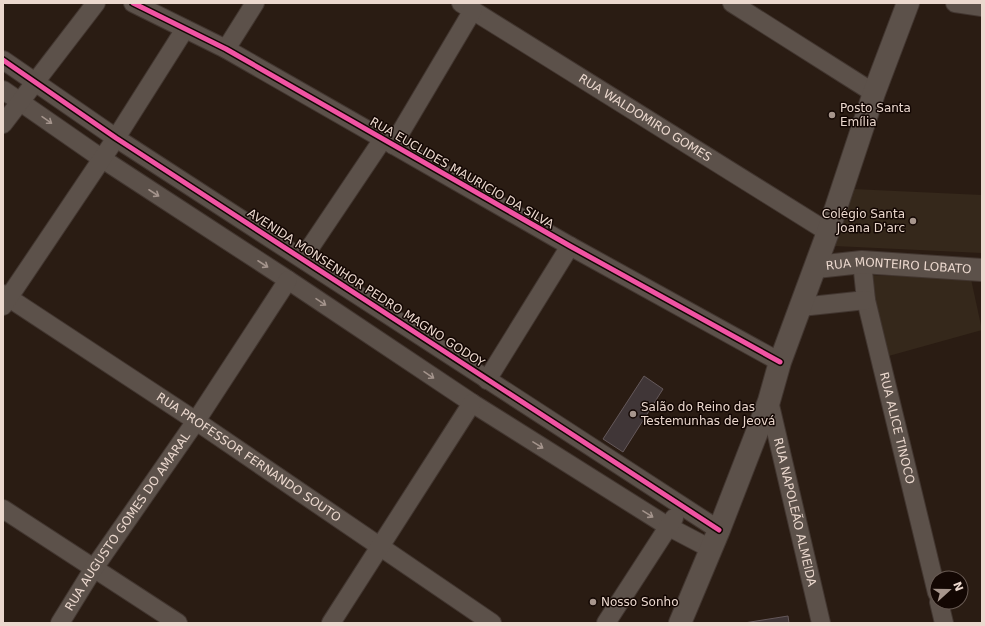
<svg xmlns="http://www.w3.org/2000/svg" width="985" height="626" font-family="'DejaVu Sans',sans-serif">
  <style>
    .education { fill: #35281b }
    .building { fill: #403637; stroke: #64585a }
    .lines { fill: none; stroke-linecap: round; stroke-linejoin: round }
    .street-casing { stroke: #423630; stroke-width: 20 }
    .secondary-casing { stroke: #423630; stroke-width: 24 }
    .street { stroke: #5c514a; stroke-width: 18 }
    .secondary { stroke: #5c514a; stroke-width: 22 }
    .cycleway-casing { stroke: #130703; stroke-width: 8 }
    .cycleway { stroke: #f153a3; stroke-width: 5 }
    .oneway { stroke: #a4948c }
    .poi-dot { fill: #a7968d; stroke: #130703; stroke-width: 1.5 }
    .labels { text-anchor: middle; stroke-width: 3; stroke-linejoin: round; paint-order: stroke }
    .poi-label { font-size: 12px; fill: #ebd8ce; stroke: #130703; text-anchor: start }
    .street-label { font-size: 12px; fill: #ebd8ce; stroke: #130703 }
  </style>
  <rect width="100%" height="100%" fill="#2a1c13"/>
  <!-- education -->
  <g class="education">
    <path d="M853 189 982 195V253L835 246Z"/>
    <path d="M867 275 971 279 982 330 885 357Z"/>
  </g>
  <!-- building -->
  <g class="building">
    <path d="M644 376 663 389 623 452 603 439Z"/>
    <path d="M788 616 789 623H744Z"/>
  </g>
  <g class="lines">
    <!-- street casing -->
    <g class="street-casing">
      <g id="street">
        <path d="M133 3 226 49 570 246 780 362"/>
        <path id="s1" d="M461 3 828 232"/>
        <path d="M732 3 874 93"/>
        <path d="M955 3 982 7"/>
        <path d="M226 49 255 3"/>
        <path d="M3 60 116 138 719 530"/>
        <path d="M3 90 101 158 288 280 472 403 669 527 711 549"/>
        <path d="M3 124 96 3"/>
        <path d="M393 145 473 10"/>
        <path d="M303 258 383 139"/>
        <path id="s2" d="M862 262 866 300 937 593"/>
        <path id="s3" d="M3 294 196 421 492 623"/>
        <path d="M3 306 116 138 185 29"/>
        <path d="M801 307 866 300"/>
        <path d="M487 380 570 246"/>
        <path id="s4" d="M769 401 821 623"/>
        <path d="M3 509 178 623"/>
        <path d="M939 602 944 623"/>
        <path id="s5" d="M60 623 94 568 196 421 288 280"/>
        <path d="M331 623 472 403"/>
        <path d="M606 623 674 518"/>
      </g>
    </g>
    <!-- secondary casing -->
    <g class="secondary-casing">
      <g id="secondary">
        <path id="s6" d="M816 267 862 262 982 270"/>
        <path d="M680 623 719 530 769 401 780 362 828 232 874 93 908 3"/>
      </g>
    </g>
    <!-- street -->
    <use href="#street" class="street"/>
    <!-- secondary -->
    <use href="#secondary" class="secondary"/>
    <!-- cycleway casing -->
    <g class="cycleway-casing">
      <g id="cycleway">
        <path d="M133 3 226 49 570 246 780 362"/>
        <path d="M3 60 116 138 719 530"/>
      </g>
    </g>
    <!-- cycleway -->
    <use href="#cycleway" class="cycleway"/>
  </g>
  <!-- one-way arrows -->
  <defs><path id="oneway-shaft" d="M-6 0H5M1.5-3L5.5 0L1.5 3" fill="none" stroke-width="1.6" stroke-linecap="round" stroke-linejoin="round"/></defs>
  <g class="oneway">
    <use href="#oneway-shaft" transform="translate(47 120) rotate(35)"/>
    <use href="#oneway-shaft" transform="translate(154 193) rotate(33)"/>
    <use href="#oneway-shaft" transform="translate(263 264) rotate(33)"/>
    <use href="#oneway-shaft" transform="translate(321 302) rotate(34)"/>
    <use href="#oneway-shaft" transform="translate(429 375) rotate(34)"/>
    <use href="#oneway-shaft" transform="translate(538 445) rotate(32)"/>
    <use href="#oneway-shaft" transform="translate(648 514) rotate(32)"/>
  </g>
  <!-- markers -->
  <g class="poi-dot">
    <circle cx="832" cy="115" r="4"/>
    <circle cx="913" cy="221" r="4"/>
    <circle cx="633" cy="414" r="4"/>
    <circle cx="593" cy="602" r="4"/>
  </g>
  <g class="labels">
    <!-- poi labels -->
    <g class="poi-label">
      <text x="840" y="112">Posto Santa<tspan x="840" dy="14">Emília</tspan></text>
      <text x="905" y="218" text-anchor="end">Colégio Santa<tspan x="905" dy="14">Joana D'arc</tspan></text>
      <text x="641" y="411">Salão do Reino das<tspan x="641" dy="14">Testemunhas de Jeová</tspan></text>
      <text x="601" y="606">Nosso Sonho</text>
    </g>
    <!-- street labels -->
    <g class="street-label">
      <text dy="4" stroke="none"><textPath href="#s1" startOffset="217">RUA WALDOMIRO GOMES</textPath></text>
      <text transform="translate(462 173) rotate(30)" y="4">RUA EUCLIDES MAURICIO DA SILVA</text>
      <text dy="4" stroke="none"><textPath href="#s6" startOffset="83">RUA MONTEIRO LOBATO</textPath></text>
      <text transform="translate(366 288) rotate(33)" y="4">AVENIDA MONSENHOR PEDRO MAGNO GODOY</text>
      <text dy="4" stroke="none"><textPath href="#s2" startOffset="170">RUA ALICE TINOCO</textPath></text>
      <text dy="4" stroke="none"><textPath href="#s3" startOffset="295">RUA PROFESSOR FERNANDO SOUTO</textPath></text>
      <text dy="4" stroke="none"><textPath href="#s4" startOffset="114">RUA NAPOLEÃO ALMEIDA</textPath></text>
      <text dy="4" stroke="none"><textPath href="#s5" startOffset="122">RUA AUGUSTO GOMES DO AMARAL</textPath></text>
    </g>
  </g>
  <!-- border -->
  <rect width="985" height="626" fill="none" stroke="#ebd8ce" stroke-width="8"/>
  <!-- north arrow -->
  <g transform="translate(949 590) rotate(69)"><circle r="19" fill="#130703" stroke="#695b54"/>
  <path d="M0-3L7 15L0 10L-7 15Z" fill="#a7968d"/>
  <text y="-6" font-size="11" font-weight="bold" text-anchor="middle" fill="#ebd8ce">N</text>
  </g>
</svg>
